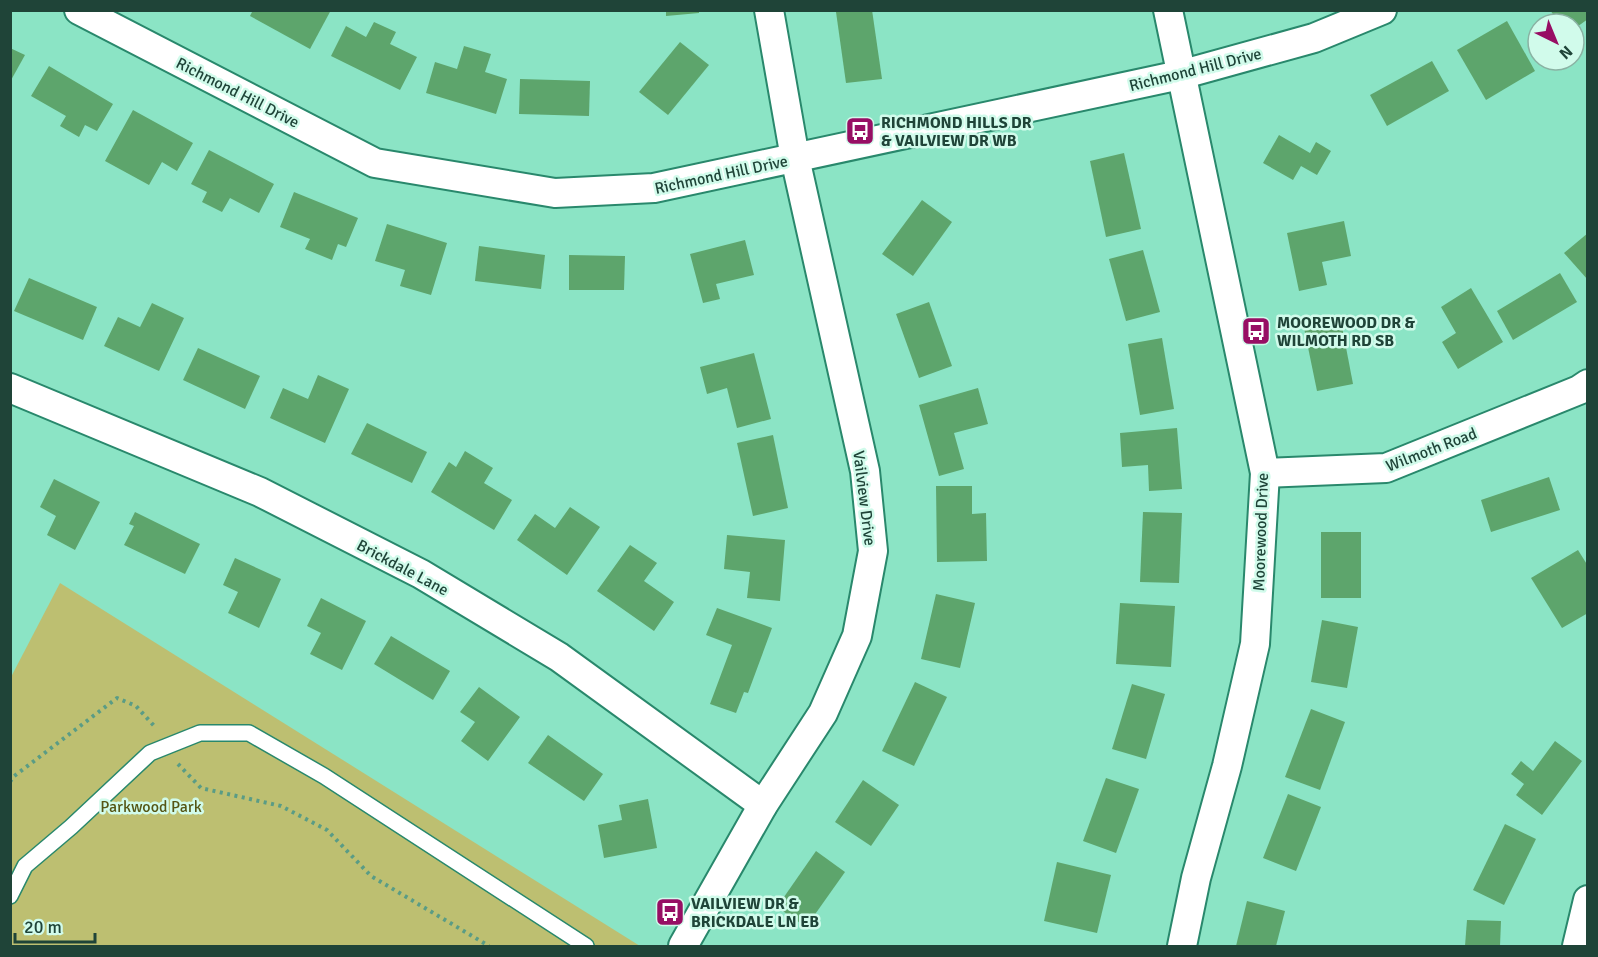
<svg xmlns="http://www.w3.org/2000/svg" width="1598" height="957" font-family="Signika,sans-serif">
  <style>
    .green { fill: #bdbf71 }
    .building { fill: #5da56c }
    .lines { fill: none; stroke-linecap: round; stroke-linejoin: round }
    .service-casing { stroke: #29886c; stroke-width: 18 }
    .minor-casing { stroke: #29886c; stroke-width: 32 }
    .path { stroke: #5a9c85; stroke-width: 4; stroke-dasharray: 3 4.5; stroke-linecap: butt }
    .service { stroke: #fff; stroke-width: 15 }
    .minor { stroke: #fff; stroke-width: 28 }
    .labels { text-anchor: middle; stroke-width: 5; stroke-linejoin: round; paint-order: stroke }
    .street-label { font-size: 16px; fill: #1f4438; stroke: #d1fbeb }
    .poi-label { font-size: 16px; font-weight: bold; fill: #1f4438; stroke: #d1fbeb; text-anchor: start }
    .park-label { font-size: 16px; fill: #555514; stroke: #d1fbeb }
  </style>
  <rect width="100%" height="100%" fill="#8be4c5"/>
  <!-- green -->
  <path class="green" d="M60 583 640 946H11V677Z"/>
  <!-- building -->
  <g class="building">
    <path d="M253 10H331L310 49 250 16Z"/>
    <path d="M666 10H699V13L666 16Z"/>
    <path d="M847 10H872L882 79 846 83 836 12Z"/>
    <path d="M1550 10H1588V19L1574 29V24H1560Z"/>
    <path d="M1507 21 1535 71 1486 100 1457 50Z"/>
    <path d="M374 22 396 32 390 44 417 57 400 90 331 56 346 26 366 37Z"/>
    <path d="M680 42 709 65 668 115 639 92Z"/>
    <path d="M464 46 491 54 485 72 507 79 496 114 426 93 435 62 457 69Z"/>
    <path d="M10 48 25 55 10 82Z"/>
    <path d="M1432 61 1449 91 1387 126 1370 95Z"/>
    <path d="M49 66 113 104 97 131 85 125 79 137 60 126 66 116 31 96Z"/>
    <path d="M520 79 590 81 589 116 519 114Z"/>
    <path d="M133 110 193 143 177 171 162 162 149 185 105 161Z"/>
    <path d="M1279 135 1310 153 1316 142 1331 151 1317 175 1301 166 1293 180 1263 163Z"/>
    <path d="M209 150 274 184 259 213 230 198 222 212 202 202 207 192 191 184Z"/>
    <path d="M1124 153 1141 229 1106 237 1090 161Z"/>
    <path d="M294 192 358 218 346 247 338 244 332 260 305 249 310 239 280 227Z"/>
    <path d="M922 200 952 222 913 276 882 254Z"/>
    <path d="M1344 221 1351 256 1322 262 1327 285 1299 291 1287 233Z"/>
    <path d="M387 224 447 243 431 295 400 286 405 270 375 261Z"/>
    <path d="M1588 233V280L1564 253Z"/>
    <path d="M745 240 754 275 716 284 720 299 703 303 690 254Z"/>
    <path d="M479 246 545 255 541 289 475 281Z"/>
    <path d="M1143 250 1160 312 1126 321 1109 259Z"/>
    <path d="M569 255 625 256 624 290H569Z"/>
    <path d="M1560 273 1577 302 1513 340 1497 311Z"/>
    <path d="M29 278 97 307 83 340 14 311Z"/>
    <path d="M1471 288 1503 342 1458 369 1442 342 1456 333 1441 307Z"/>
    <path d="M929 302 952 366 919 378 896 314Z"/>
    <path d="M152 303 184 318 159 371 104 346 118 317 140 327Z"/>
    <path d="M1340 316 1353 384 1317 391 1303 323Z"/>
    <path d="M1162 338 1174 409 1140 415 1128 344Z"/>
    <path d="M198 348 260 376 245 409 183 380Z"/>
    <path d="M754 353 771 419 737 428 727 388 707 394 700 367Z"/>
    <path d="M318 375 349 389 325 443 270 418 283 388 308 399Z"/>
    <path d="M978 388 988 424 954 433 964 469 939 476 919 405Z"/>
    <path d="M367 423 427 452 412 483 351 454Z"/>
    <path d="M1177 428 1182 489 1149 491 1148 465 1122 467 1120 433Z"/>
    <path d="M773 435 788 508 753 516 737 443Z"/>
    <path d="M465 451 493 468 484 483 512 500 494 530 431 492 449 462 456 467Z"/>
    <path d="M1549 477 1560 510 1491 532 1481 500Z"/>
    <path d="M54 479 100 502 75 550 47 535 56 516 40 507Z"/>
    <path d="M936 486H972V514L986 513 987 561 937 562Z"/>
    <path d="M570 507 600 527 567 575 517 540 535 514 555 528Z"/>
    <path d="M135 512 200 544 185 574 124 545 134 526 129 524Z"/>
    <path d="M1143 512 1182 513 1179 583 1140 582Z"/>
    <rect x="1321" y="532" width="40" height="66"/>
    <path d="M727 535 785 540 780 601 747 598 750 572 724 569Z"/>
    <path d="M630 545 657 563 644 581 674 602 654 631 597 591Z"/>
    <path d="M1578 550 1588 566V613L1562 628 1531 578Z"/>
    <path d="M235 558 281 579 259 628 228 613 238 592 223 585Z"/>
    <path d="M936 594 975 603 960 668 921 659Z"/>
    <path d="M321 598 366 621 342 670 310 654 321 633 307 626Z"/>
    <path d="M1120 603 1175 606 1171 667 1116 664Z"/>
    <path d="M717 608 772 628 748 693 744 692 736 713 710 704 732 645 706 635Z"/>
    <path d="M1322 620 1358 627 1347 688 1311 682Z"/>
    <path d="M391 636 450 671 433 700 374 664Z"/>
    <path d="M915 682 947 697 914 766 882 751Z"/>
    <path d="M1132 684 1165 694 1146 759 1112 749Z"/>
    <path d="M479 687 520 717 488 761 461 741 475 722 460 712Z"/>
    <path d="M1311 709 1345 722 1320 790 1285 777Z"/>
    <path d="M548 735 603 774 584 801 528 763Z"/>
    <path d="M1555 741 1582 761 1542 815 1516 795 1524 784 1511 774 1521 761 1533 771Z"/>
    <path d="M1106 778 1139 789 1116 853 1083 841Z"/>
    <path d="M863 780 899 805 871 846 835 822Z"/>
    <path d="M1288 794 1321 807 1296 871 1263 858Z"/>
    <path d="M648 799 657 848 604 858 598 825 622 820 619 805Z"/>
    <path d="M1505 824 1536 839 1504 905 1473 890Z"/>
    <path d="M816 851 845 872 806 927 777 907Z"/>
    <path d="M1057 862 1111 875 1097 933 1044 921Z"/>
    <path d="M1247 901 1285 911 1276 946H1236Z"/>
    <path d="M1467 920 1501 921 1500 946H1465Z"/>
  </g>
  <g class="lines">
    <!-- service casing -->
    <g class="service-casing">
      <path id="service" d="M10 896 25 866 71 827 150 753 200 733H249L324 776 586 946"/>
    </g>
    <!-- minor casing -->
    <g class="minor-casing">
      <g id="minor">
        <path d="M79 10 375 163 555 193 654 188 1180 75 1314 38 1382 10"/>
        <path d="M1168 10 1265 473 1255 644 1227 766 1196 878 1182 946"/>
        <path d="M10 388 260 492 421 574 559 657 763 805"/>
        <path d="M1265 473 1386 468 1579 390 1588 384"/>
        <path d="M683 946 763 805 823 713 857 636 873 551 865 471 795 158 769 10"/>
        <path d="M1577 946 1588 900"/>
      </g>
    </g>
    <!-- path -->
    <g class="path">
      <path d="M178 764 201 788 281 806 327 830 371 876 489 946"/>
      <path d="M10 782 13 777 117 698 136 706 156 728"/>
    </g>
    <!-- service -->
    <use href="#service" class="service"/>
    <!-- minor -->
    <use href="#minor" class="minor"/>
  </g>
  <!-- icons -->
  <defs>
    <g id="bus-square" transform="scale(1.5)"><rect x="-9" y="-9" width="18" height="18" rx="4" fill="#970e64" stroke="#d1fbeb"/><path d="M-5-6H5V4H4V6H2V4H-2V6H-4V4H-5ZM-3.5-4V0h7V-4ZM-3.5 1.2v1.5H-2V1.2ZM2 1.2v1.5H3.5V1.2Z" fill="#fff"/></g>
  </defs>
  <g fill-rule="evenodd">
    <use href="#bus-square" x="860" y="131"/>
    <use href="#bus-square" x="1256" y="331"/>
    <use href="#bus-square" x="670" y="912"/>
  </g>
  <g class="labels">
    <!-- street labels -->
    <g class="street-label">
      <text transform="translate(1195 69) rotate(-14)" y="6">Richmond Hill Drive</text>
      <text transform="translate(238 92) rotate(27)" y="6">Richmond Hill Drive</text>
      <text transform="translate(721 174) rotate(-12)" y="6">Richmond Hill Drive</text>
      <text transform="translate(1431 449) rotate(-21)" y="6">Wilmoth Road</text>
      <text transform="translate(865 498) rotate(83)" y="6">Vailview Drive</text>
      <text transform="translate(1260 532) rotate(-88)" y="6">Moorewood Drive</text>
      <text transform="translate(403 567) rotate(28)" y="6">Brickdale Lane</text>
    </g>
    <!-- poi labels -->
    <g class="poi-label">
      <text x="881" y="128">RICHMOND HILLS DR<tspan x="881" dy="18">&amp; VAILVIEW DR WB</tspan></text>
      <text x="1277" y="328">MOOREWOOD DR &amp;<tspan x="1277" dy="18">WILMOTH RD SB</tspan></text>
      <text x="691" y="909">VAILVIEW DR &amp;<tspan x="691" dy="18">BRICKDALE LN EB</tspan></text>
    </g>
    <!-- park labels -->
    <g class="park-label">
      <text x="151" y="812">Parkwood Park</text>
    </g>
  </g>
  <!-- border -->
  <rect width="1598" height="957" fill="none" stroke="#1f4438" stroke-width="24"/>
  <!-- north arrow -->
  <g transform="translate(1556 42) rotate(137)"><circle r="28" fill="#d1fbeb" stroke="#8ab2a3" stroke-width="1.5"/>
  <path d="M0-4.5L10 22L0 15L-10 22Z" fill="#970e64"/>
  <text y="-9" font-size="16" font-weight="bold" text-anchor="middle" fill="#1f4438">N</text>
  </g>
  <!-- scale -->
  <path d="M15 933v9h80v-9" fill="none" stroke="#1f4438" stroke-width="3"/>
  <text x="24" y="933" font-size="18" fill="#1f4438" stroke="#d1fbeb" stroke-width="4.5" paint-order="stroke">20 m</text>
</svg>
